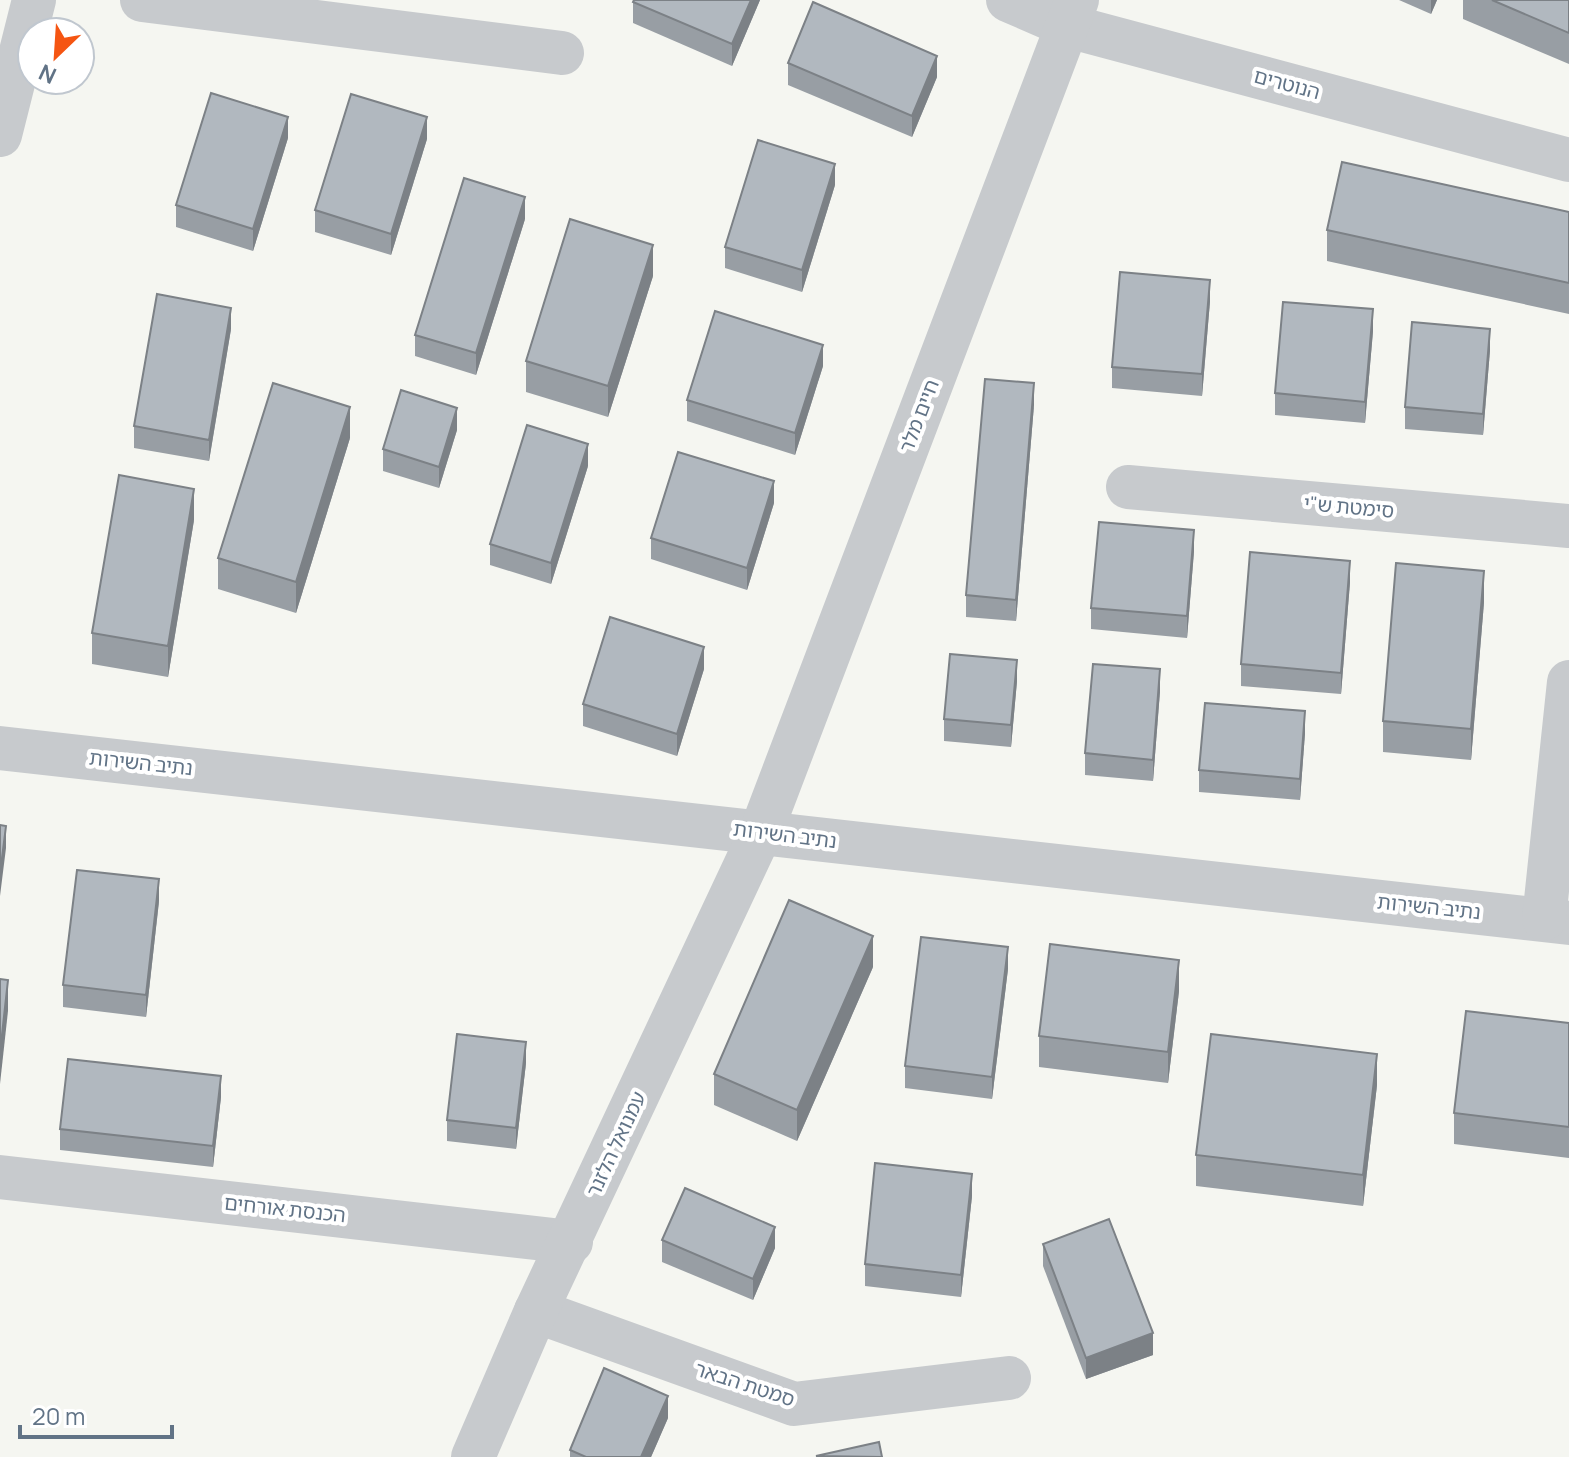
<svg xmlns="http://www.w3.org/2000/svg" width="1569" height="1457" font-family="Manrope,'Noto Sans Hebrew',sans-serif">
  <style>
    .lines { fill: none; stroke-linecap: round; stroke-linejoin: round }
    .minor { stroke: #c7cacd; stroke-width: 44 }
    .wall { fill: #989ea4 }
    .shaded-wall { fill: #7c8186 }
    .building { fill: #b1b8bf; stroke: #7c8186; stroke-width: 2 }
    .labels { text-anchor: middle; stroke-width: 8; stroke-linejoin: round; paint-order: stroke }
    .street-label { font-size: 20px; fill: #617386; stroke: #fff }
  </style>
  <rect width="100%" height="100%" fill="#f5f6f1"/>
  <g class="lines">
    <!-- minor -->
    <g class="minor">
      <path d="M142 0 562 53"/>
      <path d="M1008 0 1068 26 1569 160"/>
      <path d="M0 135 34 0"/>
      <path d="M1128 487 1569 526"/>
      <path d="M0 748 1569 923"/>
      <path d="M1544 919 1569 682"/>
      <path d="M0 1177 571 1242"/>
      <path d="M536 1311 794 1404 1009 1378"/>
      <path d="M473 1457 536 1311 761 832 1077 0"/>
    </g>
  </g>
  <!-- wall -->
  <g class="wall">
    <path d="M760 0 732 66 633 23V2Z"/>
    <path d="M1399 0H1437L1431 14Z"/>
    <path d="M1463 0H1569V64L1463 19Z"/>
    <path d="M788 63 937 77 912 137 788 85Z"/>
    <path d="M288 138 253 251 176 227V205Z"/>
    <path d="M427 139 391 255 315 232V210Z"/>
    <path d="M835 185 802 292 725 268V247Z"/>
    <path d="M1569 212V314L1327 261V230Z"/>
    <path d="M525 219 476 375 415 356V335Z"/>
    <path d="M653 276 608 417 526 392V361Z"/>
    <path d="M1210 301 1202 396 1112 388V367Z"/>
    <path d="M231 329 209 461 134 448V426Z"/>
    <path d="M1373 331 1365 423 1275 415V393Z"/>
    <path d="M1490 350 1483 435 1405 429V407Z"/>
    <path d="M823 366 795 455 687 421V400Z"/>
    <path d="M1034 405 1016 621 966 617V595Z"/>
    <path d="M457 430 439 488 383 471V449Z"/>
    <path d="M350 438 296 613 218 589V558Z"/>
    <path d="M588 466 551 584 490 565V544Z"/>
    <path d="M774 503 747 590 651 559V538Z"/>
    <path d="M194 520 168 677 92 664V633Z"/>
    <path d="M1194 551 1187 638 1091 629V608Z"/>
    <path d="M1350 582 1341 694 1241 686V664Z"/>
    <path d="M1484 602 1471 760 1383 752V721Z"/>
    <path d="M704 669 677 756 583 726V704Z"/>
    <path d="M1017 681 1011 747 944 741V719Z"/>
    <path d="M1160 691 1153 781 1085 775V753Z"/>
    <path d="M1305 733 1300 800 1199 792V770Z"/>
    <path d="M159 901 146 1017 63 1007V985Z"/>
    <path d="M873 967 797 1141 714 1105V1074Z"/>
    <path d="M1008 969 992 1099 905 1088V1066Z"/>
    <path d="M1179 991 1168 1083 1039 1067V1036Z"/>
    <path d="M1569 1023V1158L1454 1144V1113Z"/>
    <path d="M526 1063 516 1149 447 1141V1120Z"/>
    <path d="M1377 1085 1363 1206 1196 1186V1155Z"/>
    <path d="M221 1097 213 1167 60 1150V1129Z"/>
    <path d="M972 1196 961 1297 865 1286V1264Z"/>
    <path d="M662 1240 775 1248 753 1300 662 1262Z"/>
    <path d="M1043 1244 1153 1355 1086 1379 1043 1266Z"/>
    <path d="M668 1418 651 1457H570V1450Z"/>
  </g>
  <!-- shaded-wall -->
  <g class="shaded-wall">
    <path d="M751 0H760L732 66V44Z"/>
    <path d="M1431 0H1437L1431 14Z"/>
    <path d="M937 56V77L912 137V116Z"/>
    <path d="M288 117V138L253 251V229Z"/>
    <path d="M427 117V139L391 255V234Z"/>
    <path d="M835 164V185L802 292V270Z"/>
    <path d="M525 197V219L476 375V353Z"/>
    <path d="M653 245V276L608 417V386Z"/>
    <path d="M1210 280V301L1202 396V374Z"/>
    <path d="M231 308V329L209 461V440Z"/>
    <path d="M1373 309V331L1365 423V402Z"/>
    <path d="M1490 329V350L1483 435V414Z"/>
    <path d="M823 345V366L795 455V433Z"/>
    <path d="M1034 383V405L1016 621V600Z"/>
    <path d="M350 407V438L296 613V582Z"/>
    <path d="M457 408V430L439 488V467Z"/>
    <path d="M588 444V466L551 584V563Z"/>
    <path d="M774 481V503L747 590V568Z"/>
    <path d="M194 489V520L168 677V646Z"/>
    <path d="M1194 530V551L1187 638V616Z"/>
    <path d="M1350 561V582L1341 694V673Z"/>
    <path d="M1484 571V602L1471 760V729Z"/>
    <path d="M704 647V669L677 756V734Z"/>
    <path d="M1017 660V681L1011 747V725Z"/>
    <path d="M1160 669V691L1153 781V760Z"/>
    <path d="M1305 711V733L1300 800V779Z"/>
    <path d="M6 826V848L0 896V874Z"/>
    <path d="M159 879V901L146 1017V995Z"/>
    <path d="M873 936V967L797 1141V1110Z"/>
    <path d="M1008 947V969L992 1099V1077Z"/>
    <path d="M1179 960V991L1168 1083V1052Z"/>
    <path d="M8 980V1011L0 1084V1053Z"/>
    <path d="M526 1042V1063L516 1149V1128Z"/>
    <path d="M1377 1054V1085L1363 1206V1175Z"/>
    <path d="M221 1076V1097L213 1167V1146Z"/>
    <path d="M972 1174V1196L961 1297V1275Z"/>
    <path d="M775 1227V1248L753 1300V1279Z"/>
    <path d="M1153 1333V1355L1086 1379V1358Z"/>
    <path d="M668 1396V1418L651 1457H641Z"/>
  </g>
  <!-- building -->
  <g class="building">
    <path d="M634 0H751L732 44 633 2Z"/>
    <path d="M1492 0H1569V33Z"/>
    <path d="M813 2 937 56 912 116 788 63Z"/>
    <path d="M211 93 288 117 253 229 176 205Z"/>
    <path d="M351 94 427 117 391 234 315 210Z"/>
    <path d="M758 140 835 164 802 270 725 247Z"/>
    <path d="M1342 162 1569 212V283L1327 230Z"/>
    <path d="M464 178 525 197 476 353 415 335Z"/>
    <path d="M570 219 653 245 608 386 526 361Z"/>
    <path d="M1120 272 1210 280 1202 374 1112 367Z"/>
    <path d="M157 294 231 308 209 440 134 426Z"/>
    <path d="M1283 302 1373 309 1365 402 1275 393Z"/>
    <path d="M715 311 823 345 795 433 687 400Z"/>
    <path d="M1412 322 1490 329 1483 414 1405 407Z"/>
    <path d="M985 379 1034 383 1016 600 966 595Z"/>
    <path d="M273 383 350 407 296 582 218 558Z"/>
    <path d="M401 390 457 408 439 467 383 449Z"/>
    <path d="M527 425 588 444 551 563 490 544Z"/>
    <path d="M678 452 774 481 747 568 651 538Z"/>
    <path d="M119 475 194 489 168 646 92 633Z"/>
    <path d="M1099 522 1194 530 1187 616 1091 608Z"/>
    <path d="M1250 552 1350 561 1341 673 1241 664Z"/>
    <path d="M1396 563 1484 571 1471 729 1383 721Z"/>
    <path d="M610 617 704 647 677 734 583 704Z"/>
    <path d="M950 654 1017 660 1011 725 944 719Z"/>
    <path d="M1093 664 1160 669 1153 760 1085 753Z"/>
    <path d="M1205 703 1305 711 1300 779 1199 770Z"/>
    <path d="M0 825 6 826 0 874Z"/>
    <path d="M77 870 159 879 146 995 63 985Z"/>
    <path d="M789 900 873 936 797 1110 714 1074Z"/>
    <path d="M921 937 1008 947 992 1077 905 1066Z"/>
    <path d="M1050 944 1179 960 1168 1052 1039 1036Z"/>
    <path d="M0 979 8 980 0 1053Z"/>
    <path d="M1466 1011 1569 1023V1127L1454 1113Z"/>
    <path d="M457 1034 526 1042 516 1128 447 1120Z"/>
    <path d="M1211 1034 1377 1054 1363 1175 1196 1155Z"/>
    <path d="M68 1059 221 1076 213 1146 60 1129Z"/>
    <path d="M875 1163 972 1174 961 1275 865 1264Z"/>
    <path d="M685 1188 775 1227 753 1279 662 1240Z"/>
    <path d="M1109 1219 1153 1333 1086 1358 1043 1244Z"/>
    <path d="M604 1368 668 1396 641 1457H586L570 1450Z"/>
    <path d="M879 1442 882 1457 816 1456Z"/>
  </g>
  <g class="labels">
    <!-- street labels -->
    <g class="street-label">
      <text transform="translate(1287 84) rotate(15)" y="7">הנוטרים</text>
      <text transform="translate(919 416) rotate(-69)" y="7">חיים מלר</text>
      <text transform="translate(1349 507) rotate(5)" y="7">סימטת ש"י</text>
      <text transform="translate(141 763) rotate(6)" y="7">נתיב השירות</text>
      <text transform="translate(785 835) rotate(7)" y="7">נתיב השירות</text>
      <text transform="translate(1429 907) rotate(6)" y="7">נתיב השירות</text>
      <text transform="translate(616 1144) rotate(-65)" y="7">עמנואל הלזנר</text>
      <text transform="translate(285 1209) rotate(6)" y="7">הכנסת אורחים</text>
      <text transform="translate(745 1384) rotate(18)" y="7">סמטת הבאר</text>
    </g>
  </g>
  <!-- north arrow -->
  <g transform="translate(56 56) rotate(205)"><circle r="38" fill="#ffffff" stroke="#c0c7cf" stroke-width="2"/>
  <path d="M0-6L14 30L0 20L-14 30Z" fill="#f55512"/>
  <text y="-12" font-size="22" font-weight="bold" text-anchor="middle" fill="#617386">N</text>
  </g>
  <!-- scale -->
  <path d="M20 1425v12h152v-12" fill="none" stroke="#617386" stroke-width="4"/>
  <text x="32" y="1425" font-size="24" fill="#617386" stroke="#ffffff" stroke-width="6" paint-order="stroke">20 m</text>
</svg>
